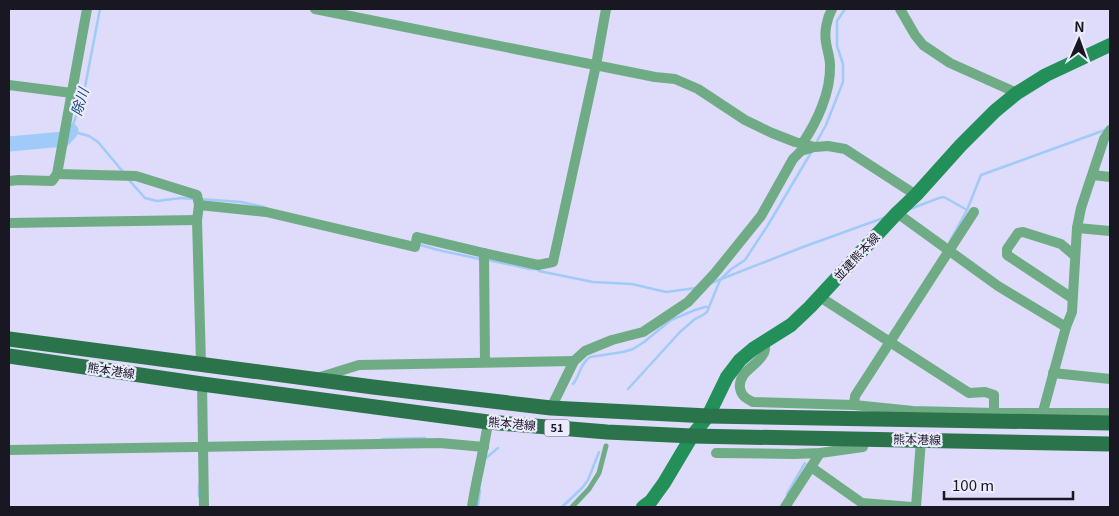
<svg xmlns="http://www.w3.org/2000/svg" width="1119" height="516" font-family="Georgia,'Noto Sans JP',serif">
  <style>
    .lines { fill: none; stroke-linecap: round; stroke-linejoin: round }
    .stream { stroke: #a0cbf8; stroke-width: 2.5 }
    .river { stroke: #a0cbf8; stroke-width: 15 }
    .service { stroke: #6fac85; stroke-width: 5 }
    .minor { stroke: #6fac85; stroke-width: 10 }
    .secondary { stroke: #239059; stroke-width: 14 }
    .primary { stroke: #2b734b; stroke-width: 15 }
    .labels { text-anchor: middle; stroke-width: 4.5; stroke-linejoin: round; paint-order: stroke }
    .shield { fill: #eceafd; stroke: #585664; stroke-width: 1 }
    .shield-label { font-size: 11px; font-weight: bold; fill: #181722 }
    .street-label { font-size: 12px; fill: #181722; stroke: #eceafd }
    .water-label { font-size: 14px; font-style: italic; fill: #154a79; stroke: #eceafd }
  </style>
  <rect width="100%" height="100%" fill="#dfdbfa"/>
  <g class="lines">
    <!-- stream -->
    <g class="stream">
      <path d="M100 9 84 92 71 131 89 136 98 142 124 173"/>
      <path d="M816 143 826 125 843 82V64L837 46V21L845 9"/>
      <path d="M129 180 145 198 157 201 181 198 194 199"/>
      <path d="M200 199 241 202 264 207"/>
      <path d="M910 209 939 198 944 197 967 210"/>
      <path d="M950 241 967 210 981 175 1105 130"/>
      <path d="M417 244 438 250 480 259"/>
      <path d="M488 260 530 269H537L539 271 593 282 632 284 666 292 696 288"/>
      <path d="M711 283 803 247 886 217"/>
      <path d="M573 384C580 376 580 363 590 357L623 352 633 349 644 342 671 320 695 310 705 307H709"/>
      <path d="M628 389 680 332 695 319 703 315 707 312 720 280 730 270 745 260 768 225 812 151"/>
      <path d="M382 439 425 438"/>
      <path d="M486 458 498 448"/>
      <path d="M787 494 805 463"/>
      <path d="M199 496V485L200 483"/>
      <path d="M478 507 480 490"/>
      <path d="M562 507 582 488 588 480 599 452"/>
    </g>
    <!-- river -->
    <path class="river" d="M9 144 64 139 71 131"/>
    <!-- service -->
    <path class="service" d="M572 507 589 489 599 473 606 446"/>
    <!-- minor -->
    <g class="minor">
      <path d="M315 9 655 77 675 79 698 89 745 120 772 133 795 142 815 147 828 146 845 149 916 195"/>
      <path d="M900 9 915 35 923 45 950 63 1017 93"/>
      <path d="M9 85 72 93"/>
      <path d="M802 144C817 122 831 92 830 65 830 58 827 50 826 42 824 32 827 18 832 9"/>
      <path d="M57 174 136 176 197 195 199 205 197 220 201 364"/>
      <path d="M1093 175 1110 177"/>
      <path d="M9 181 19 180 52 181 57 174 87 9"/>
      <path d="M199 205 266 212 415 247 417 237 484 253 538 265 553 262 596 65 606 9"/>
      <path d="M897 213 998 286 1066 327"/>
      <path d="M9 223 197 220"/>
      <path d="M1077 228 1110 231"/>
      <path d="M484 253 485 362"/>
      <path d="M820 297 969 393 985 392 994 395V413"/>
      <path d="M1072 298 1007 255V249L1018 233 1023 232 1061 244 1075 256"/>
      <path d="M765 341C765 345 766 349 764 353 758 366 738 371 740 388 741 396 747 399 753 402L854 405 913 411 994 413H1110"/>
      <path d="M1053 373 1110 379"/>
      <path d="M317 378 359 365 574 361"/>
      <path d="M202 384 204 507"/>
      <path d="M854 405 855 396 974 212"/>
      <path d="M551 408 574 361 585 351 612 340 643 332 688 302 715 273 761 216 793 159 801 151 814 147"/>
      <path d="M1041 419 1066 327 1072 312 1077 228 1081 208 1104 139 1110 130"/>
      <path d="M9 450 440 443 484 447"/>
      <path d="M716 453 794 454 820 453 863 447"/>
      <path d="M811 467 862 503 912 507"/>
      <path d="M472 507C476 479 484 451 488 422"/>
      <path d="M785 507 820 453"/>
      <path d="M916 507 921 440"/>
    </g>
    <!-- secondary -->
    <path class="secondary" d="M643 507 651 501 664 483 692 436 708 416 727 377 740 360 753 349 791 325 810 307 897 213 916 195 961 145 995 111 1017 93 1046 75 1110 45"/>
    <!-- primary -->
    <g class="primary">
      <path d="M9 339 373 387 551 408 708 416 1110 423"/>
      <path d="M9 356 202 384 488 422 607 432 692 436 1110 444"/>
    </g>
  </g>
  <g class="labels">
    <!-- shield labels -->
    <rect class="shield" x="544.5" y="419.5" width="25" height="17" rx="4"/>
    <g class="shield-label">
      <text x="557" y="432">51</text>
    </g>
    <!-- street labels -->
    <g class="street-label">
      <text transform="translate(857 257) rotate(-47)" y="4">並建熊本線</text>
      <text transform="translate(111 371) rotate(8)" y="4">熊本港線</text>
      <text transform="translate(512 424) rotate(5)" y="4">熊本港線</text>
      <text transform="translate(917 440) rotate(1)" y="4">熊本港線</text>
    </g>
    <!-- water labels -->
    <g class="water-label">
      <text transform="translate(80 102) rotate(-73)" y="5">除川</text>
    </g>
  </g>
  <!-- border -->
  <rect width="1119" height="516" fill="none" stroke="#181722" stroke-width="20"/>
  <!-- north arrow -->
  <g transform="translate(1079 40) rotate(2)" stroke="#eceafd" stroke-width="4" paint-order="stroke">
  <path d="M0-4L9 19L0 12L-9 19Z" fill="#181722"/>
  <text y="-8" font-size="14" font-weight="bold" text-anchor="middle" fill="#181722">N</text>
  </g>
  <!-- scale -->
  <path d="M944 491v8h129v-8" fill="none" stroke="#181722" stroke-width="2.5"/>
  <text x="952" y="491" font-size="15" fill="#181722" stroke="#eceafd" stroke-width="4" paint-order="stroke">100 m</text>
</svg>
